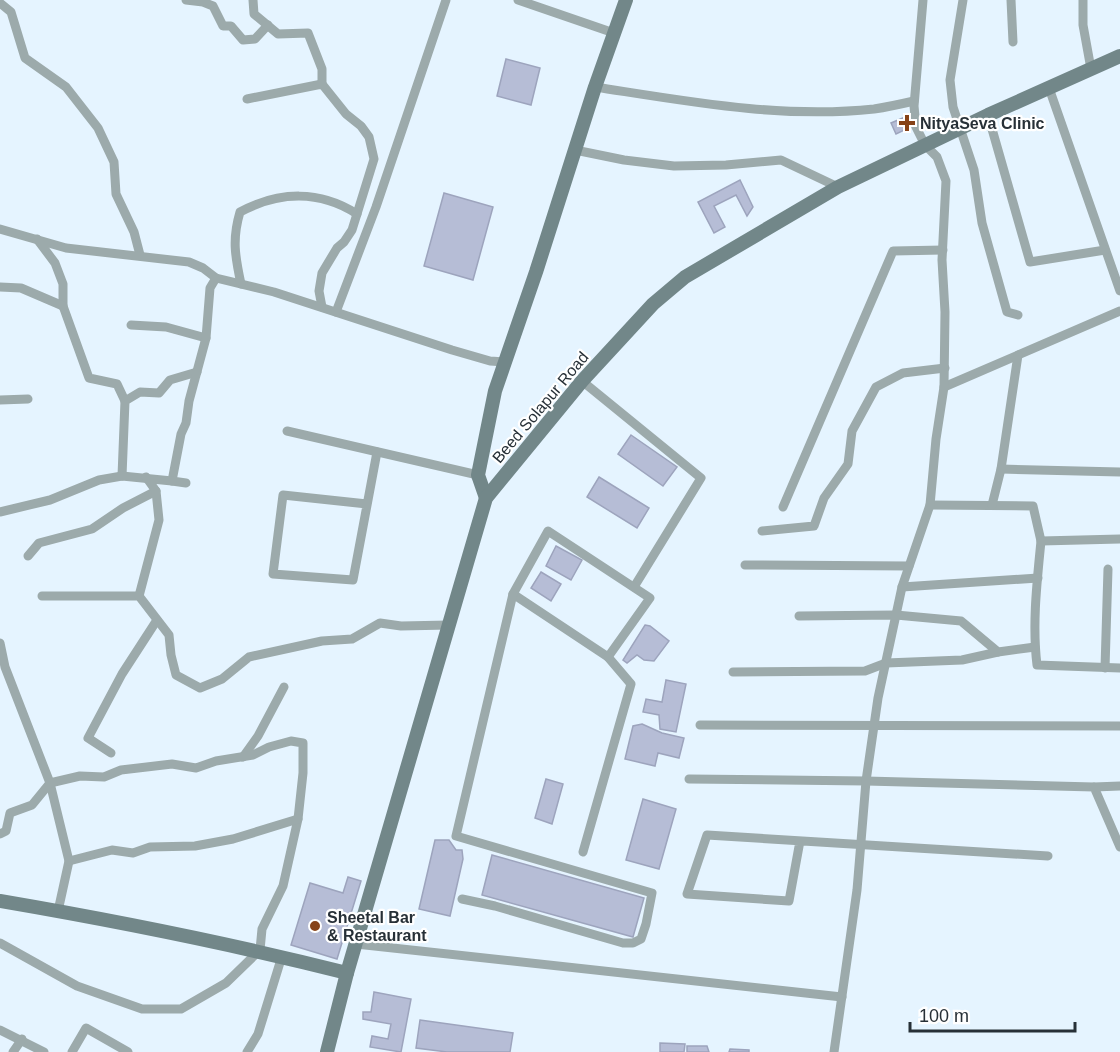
<svg xmlns="http://www.w3.org/2000/svg" width="1120" height="1052" font-family="Helvetica,sans-serif">
  <style>
    .building { fill: #b6bdd6; stroke: #9da4bd; stroke-width: 1.5 }
    .lines { fill: none; stroke-linecap: round; stroke-linejoin: round }
    .street { stroke: #9caaab; stroke-width: 9 }
    .secondary { stroke: #728789; stroke-width: 14 }
    .poi-dot { fill: #864217; stroke: #fff; stroke-width: 2 }
    .labels { text-anchor: middle; stroke-width: 4.5; stroke-linejoin: round; paint-order: stroke }
    .poi-label { font-size: 16px; font-weight: bold; fill: #273037; stroke: #fff; text-anchor: start }
    .street-label { font-size: 16px; fill: #273037; stroke: #fff }
  </style>
  <rect width="100%" height="100%" fill="#e5f4ff"/>
  <!-- building -->
  <g class="building">
    <path d="M506 59 540 68 531 105 497 96Z"/>
    <path d="M910 115 915 125 896 134 891 123Z"/>
    <path d="M740 180 753 207 747 216 736 195 714 206 725 227 714 233 698 202Z"/>
    <path d="M444 193 493 207 473 280 424 266Z"/>
    <path d="M631 435 677 467 663 486 618 454Z"/>
    <path d="M599 477 649 508 637 528 587 497Z"/>
    <path d="M556 546 582 560 571 580 546 566Z"/>
    <path d="M541 572 561 584 551 601 531 588Z"/>
    <path d="M645 625 650 626 669 641 654 661 644 660 637 655 627 663 623 660Z"/>
    <path d="M666 680 686 684 676 732 660 729 659 715 643 712 646 699 662 702Z"/>
    <path d="M642 724 662 733 684 738 679 758 658 753 655 766 625 759 633 726Z"/>
    <path d="M546 779 563 784 552 824 535 818Z"/>
    <path d="M643 799 676 809 659 869 626 860Z"/>
    <path d="M435 840H449L456 850H462L463 859 450 916 419 909Z"/>
    <path d="M492 855 644 898 633 937 482 895Z"/>
    <path d="M348 877 361 881 337 959 291 945 310 883 343 893Z"/>
    <path d="M374 992 411 999 401 1052 370 1047 372 1036 388 1039 391 1024 363 1019V1012H371Z"/>
    <path d="M420 1020 513 1033 510 1052H447L416 1048Z"/>
    <path d="M660 1043 685 1044 684 1052H660Z"/>
    <path d="M687 1046H707L709 1052H687Z"/>
    <path d="M730 1049 749 1050V1052H729Z"/>
  </g>
  <g class="lines">
    <!-- street -->
    <g class="street">
      <path d="M186 0 203 2 213 6 223 26H231L243 40 255 39 268 25"/>
      <path d="M253 0 254 14 278 34 308 33 322 69V84"/>
      <path d="M518 0 614 33"/>
      <path d="M963 0 950 80 953 107 974 170 982 223 1007 312 1018 315"/>
      <path d="M1011 0 1013 42"/>
      <path d="M1083 0V25L1091 69"/>
      <path d="M0 3 11 12 25 58 66 87 98 128 114 162 116 194 134 232 140 255"/>
      <path d="M595 87C686 101 781 119 874 109 887 107 901 104 914 101"/>
      <path d="M1049 88 1120 291"/>
      <path d="M247 99 322 84 346 114 361 126 369 137 374 159 352 230 344 242 337 248 322 273 319 291 322 307"/>
      <path d="M988 115 1030 262 1105 250"/>
      <path d="M575 150 624 160 674 166 726 165 781 160 838 187"/>
      <path d="M0 229 66 248 189 262 203 268 216 278 274 292 452 350 490 361 505 362"/>
      <path d="M37 239 55 263 63 284V306L89 378 117 384 125 401"/>
      <path d="M241 284C235 256 232 239 240 212 279 191 320 190 357 214"/>
      <path d="M0 287 21 288 63 306"/>
      <path d="M336 312 376 207 446 0"/>
      <path d="M131 325 166 327 206 338"/>
      <path d="M582 381 701 478 634 587"/>
      <path d="M944 387 1120 311"/>
      <path d="M0 400 28 399"/>
      <path d="M287 431 478 475"/>
      <path d="M1001 469 1120 472"/>
      <path d="M122 476 125 401 140 392 159 393 170 380 197 372"/>
      <path d="M186 483 172 481 181 434 186 423 189 401 206 338 210 288 216 278"/>
      <path d="M367 504 283 495 273 574 353 580 377 452"/>
      <path d="M930 505 1033 506 1041 541 1120 539"/>
      <path d="M992 505 1001 469 1018 355"/>
      <path d="M783 507 893 251 943 250"/>
      <path d="M0 512 50 500 99 480 122 476 172 481"/>
      <path d="M548 531 650 598 608 657 513 594Z"/>
      <path d="M762 531 814 526 824 498 848 464 852 431 876 387 903 373 945 368"/>
      <path d="M1041 541C1037 582 1032 624 1037 665L1120 668"/>
      <path d="M28 556 39 543 92 529 123 508 156 491"/>
      <path d="M745 565 909 566"/>
      <path d="M902 587 1038 578"/>
      <path d="M42 596H139L169 635 171 655 176 675 200 688 222 679 249 657 322 641 352 639 380 623 401 626 449 625"/>
      <path d="M139 596 159 520 156 491 146 477"/>
      <path d="M799 616 896 615 961 621 998 652 1035 647"/>
      <path d="M0 643 5 667 50 783 69 861 58 911"/>
      <path d="M1105 668 1108 569"/>
      <path d="M733 672 865 671 886 663 962 660 998 652"/>
      <path d="M700 725 1120 726"/>
      <path d="M111 753 88 738 122 674 157 620"/>
      <path d="M243 757 258 736 284 687"/>
      <path d="M689 779 866 781 1094 787 1120 847"/>
      <path d="M1094 787 1120 786"/>
      <path d="M0 834 6 831 10 813 32 805 50 783 80 776 104 777 121 770 172 764 196 768 216 761 253 755 269 747 291 741 303 743V773L298 819 283 886 262 929 260 950 226 983 181 1009H142L77 986 0 943"/>
      <path d="M800 841 789 901 687 894 707 835 1048 856"/>
      <path d="M583 852 631 684 608 657"/>
      <path d="M69 861 112 850 133 853 150 847 195 846 233 839 298 819"/>
      <path d="M462 899 495 906 623 943H633L641 939 646 924 652 893 456 836 513 594"/>
      <path d="M356 944 842 997"/>
      <path d="M0 1030 44 1052"/>
      <path d="M13 1052 22 1039"/>
      <path d="M72 1052 86 1028 128 1052"/>
      <path d="M247 1052 258 1034 282 956"/>
      <path d="M834 1052 857 890 866 781 878 698 902 587 930 505 936 439 944 387 945 312 942 260 946 181 937 157 925 145 916 127 914 106 923 0"/>
    </g>
    <!-- secondary -->
    <g class="secondary">
      <path d="M486 498 478 475 495 391 536 272 595 87 626 0"/>
      <path d="M0 901C117 921 232 944 347 973"/>
      <path d="M327 1052 347 973 486 498 582 381 653 304 685 277 838 187 988 115 1120 56"/>
    </g>
  </g>
  <!-- markers -->
  <g class="poi-dot">
    <path d="M904 114h6v6h6v6h-6v6h-6v-6h-6v-6h6z"/>
    <circle cx="315" cy="926" r="6"/>
  </g>
  <g class="labels">
    <!-- poi labels -->
    <g class="poi-label">
      <text x="920" y="129">NityaSeva Clinic</text>
      <text x="327" y="923">Sheetal Bar<tspan x="327" dy="18">&amp; Restaurant</tspan></text>
    </g>
    <!-- street labels -->
    <g class="street-label">
      <text transform="translate(540 407) rotate(-50)" y="6">Beed Solapur Road</text>
    </g>
  </g>
  <!-- scale -->
  <path d="M910 1022v9h165v-9" fill="none" stroke="#273037" stroke-width="3"/>
  <text x="919" y="1022" font-size="18" fill="#273037" stroke="#ffffff" stroke-width="4.5" paint-order="stroke">100 m</text>
</svg>
